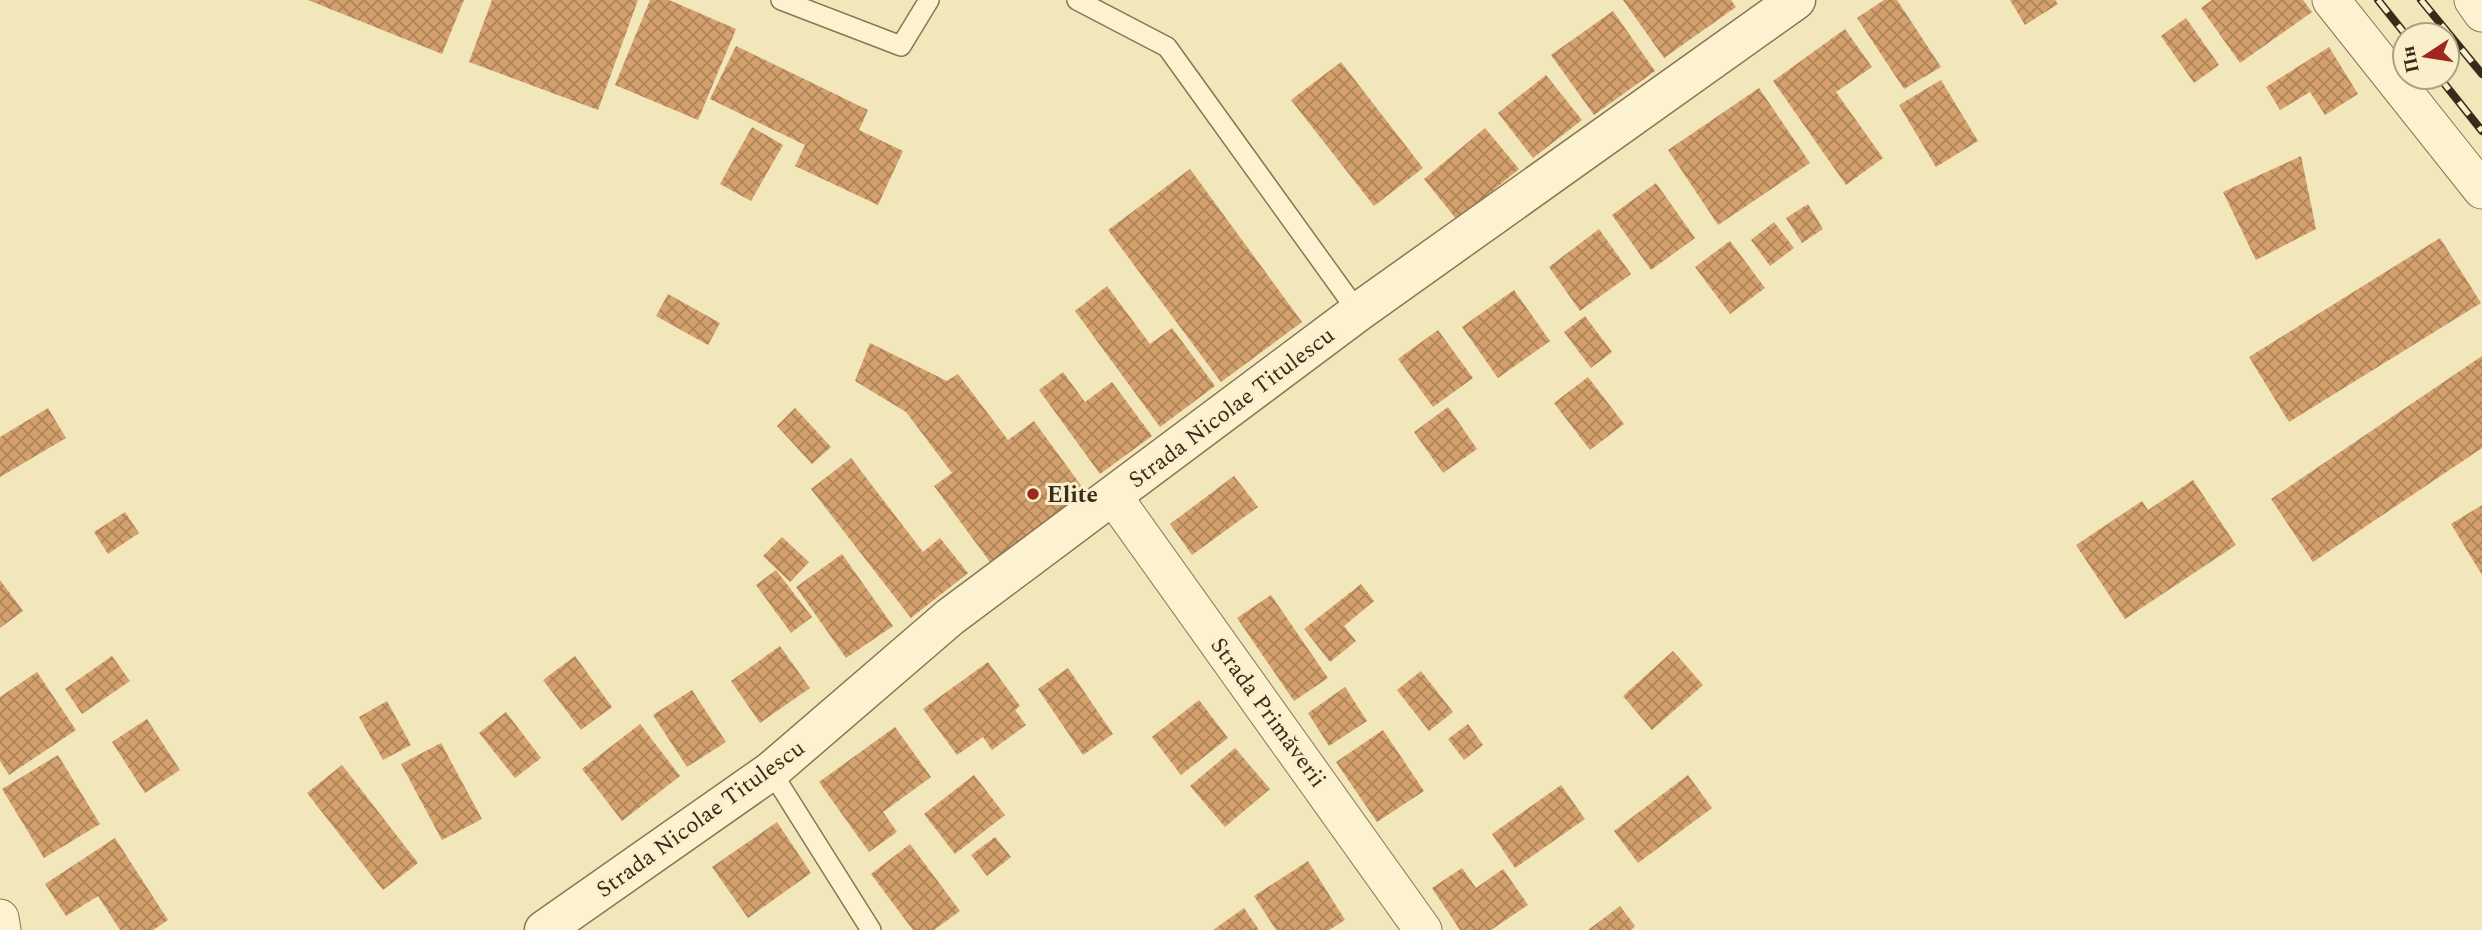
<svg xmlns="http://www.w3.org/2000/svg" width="2482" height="930" font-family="Spectral,serif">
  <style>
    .building { fill: url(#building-cross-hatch) }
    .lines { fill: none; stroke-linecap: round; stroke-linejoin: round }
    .service-casing { stroke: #8b7553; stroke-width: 22 }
    .minor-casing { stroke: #8b7553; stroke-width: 39 }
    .tertiary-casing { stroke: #8b7553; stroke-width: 41 }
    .service { stroke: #fcf2cf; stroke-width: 19 }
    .minor { stroke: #fcf2cf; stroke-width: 37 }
    .tertiary { stroke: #fcf2cf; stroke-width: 38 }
    .rail-casing { stroke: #382b1a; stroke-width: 8 }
    .rail { stroke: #f9efcb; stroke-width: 5; stroke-dasharray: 16; stroke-linecap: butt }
    .poi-dot { fill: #a0271d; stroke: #f9efcb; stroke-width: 2.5 }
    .labels { text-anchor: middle; stroke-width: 6; stroke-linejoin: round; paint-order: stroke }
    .street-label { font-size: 23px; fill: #382b1a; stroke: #f9efcb }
    .poi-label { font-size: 23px; font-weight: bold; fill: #382b1a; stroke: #f9efcb; text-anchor: start }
  </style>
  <defs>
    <pattern id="building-cross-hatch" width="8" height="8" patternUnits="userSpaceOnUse" patternTransform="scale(1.75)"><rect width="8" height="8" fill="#d4a06d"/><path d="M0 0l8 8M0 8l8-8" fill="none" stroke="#ad8359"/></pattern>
  </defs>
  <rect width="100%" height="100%" fill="#f2e6bb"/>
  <!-- building -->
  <g class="building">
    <path d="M308 0H464L442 54Z"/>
    <path d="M492 0H638L598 110 469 62Z"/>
    <path d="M650 0H669L736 29 698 120 615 85Z"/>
    <path d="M1623 0H1731L1736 7 1664 58Z"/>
    <path d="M1884 0H1897L1941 67 1904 89 1857 18Z"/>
    <path d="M2010 0H2055L2058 4 2025 25Z"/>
    <path d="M2212 0H2303L2312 12 2240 63 2201 8Z"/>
    <path d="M1613 11 1655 71 1594 115 1551 55Z"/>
    <path d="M2186 18 2219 65 2194 83 2161 36Z"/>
    <path d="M1845 29 1872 67 1836 92 1883 158 1846 185 1773 81Z"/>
    <path d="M736 46 868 110 859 130 903 151 878 205 795 166 805 145 710 99Z"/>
    <path d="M2329 47 2358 94 2325 115 2310 92 2280 110 2266 87Z"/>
    <path d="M1341 62 1423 168 1374 206 1291 100Z"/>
    <path d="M1546 75 1582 120 1533 158 1498 113Z"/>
    <path d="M1941 80 1978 141 1936 167 1899 105Z"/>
    <path d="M1759 88 1810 163 1718 225 1668 150Z"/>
    <path d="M752 127 783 145 751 201 720 184Z"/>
    <path d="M1485 128 1519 169 1457 220 1424 179Z"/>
    <path d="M2301 156 2316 229 2256 260 2223 192Z"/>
    <path d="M1190 169 1302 322 1221 382 1108 230Z"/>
    <path d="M1656 183 1695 238 1651 270 1612 215Z"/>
    <path d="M1808 204 1823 229 1802 243 1786 218Z"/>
    <path d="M1774 222 1794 248 1770 266 1751 240Z"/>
    <path d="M1599 229 1631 274 1580 311 1549 267Z"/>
    <path d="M2440 238 2481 303 2289 422 2249 357Z"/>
    <path d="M1730 241 1765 288 1730 314 1695 267Z"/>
    <path d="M1107 286 1150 344 1172 328 1215 386 1160 427 1075 311Z"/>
    <path d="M1514 290 1550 341 1498 378 1462 327Z"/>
    <path d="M668 294 720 323 708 345 656 316Z"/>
    <path d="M1585 316 1612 352 1591 368 1564 332Z"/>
    <path d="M1438 330 1473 378 1433 407 1398 359Z"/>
    <path d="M870 343 947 381 958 374 1008 440 1034 421 1085 491 990 562 934 486 952 473 906 412 855 381Z"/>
    <path d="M2482 356V448L2313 562 2271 499Z"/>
    <path d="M1063 372 1085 402 1112 382 1152 436 1100 474 1039 390Z"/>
    <path d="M1588 377 1624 424 1590 450 1554 403Z"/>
    <path d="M1448 407 1477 449 1443 473 1414 432Z"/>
    <path d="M48 408 66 438 0 477V437Z"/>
    <path d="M795 408 831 447 812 464 777 426Z"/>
    <path d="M851 458 923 552 940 538 968 573 911 618 811 489Z"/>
    <path d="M1234 476 1258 507 1192 555 1170 524Z"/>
    <path d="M2193 480 2236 545 2125 619 2076 545 2142 501 2148 510Z"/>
    <path d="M2482 505V575L2451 524Z"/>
    <path d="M125 512 139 533 108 554 94 532Z"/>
    <path d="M782 537 809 562 790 582 763 556Z"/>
    <path d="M842 554 893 626 846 658 796 587Z"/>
    <path d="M776 570 812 617 791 633 756 585Z"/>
    <path d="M0 580 23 611 0 628Z"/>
    <path d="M1361 584 1374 601 1344 626 1356 641 1330 662 1304 629Z"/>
    <path d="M1271 595 1328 678 1294 701 1237 618Z"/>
    <path d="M780 646 810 688 760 723 731 681Z"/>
    <path d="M1673 651 1703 685 1652 730 1623 696Z"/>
    <path d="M112 656 130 681 82 714 65 689Z"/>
    <path d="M575 656 612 707 581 730 543 680Z"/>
    <path d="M988 662 1020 706 1015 710 1026 725 992 750 983 737 957 755 923 709Z"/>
    <path d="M1068 668 1113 734 1083 755 1038 689Z"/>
    <path d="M1421 671 1453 712 1429 731 1397 690Z"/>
    <path d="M37 672 76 730 9 775 0 761V697Z"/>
    <path d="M1345 687 1367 721 1329 746 1308 713Z"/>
    <path d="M692 690 726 742 687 767 653 715Z"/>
    <path d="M1199 700 1228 738 1181 775 1152 737Z"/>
    <path d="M387 701 411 745 383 760 359 717Z"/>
    <path d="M506 712 541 758 515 778 479 733Z"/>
    <path d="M147 719 180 770 145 793 112 742Z"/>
    <path d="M640 724 680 776 622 821 582 769Z"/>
    <path d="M1468 724 1483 745 1464 760 1448 739Z"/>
    <path d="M895 727 931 777 883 812 897 832 869 852 819 782Z"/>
    <path d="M1383 730 1424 791 1377 822 1336 762Z"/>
    <path d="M441 743 482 819 442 840 401 764Z"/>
    <path d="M1235 748 1270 789 1225 827 1190 786Z"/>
    <path d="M58 755 100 824 44 858 2 789Z"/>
    <path d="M342 765 418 863 383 890 307 793Z"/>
    <path d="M974 775 1005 815 955 854 924 814Z"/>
    <path d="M1688 775 1712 808 1638 863 1614 831Z"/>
    <path d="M1561 785 1585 819 1515 868 1492 834Z"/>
    <path d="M777 822 811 873 748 918 712 867Z"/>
    <path d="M995 837 1011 857 987 876 971 855Z"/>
    <path d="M115 838 168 920 153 930H120L98 896 66 916 45 884Z"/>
    <path d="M910 844 960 911 934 930H913L871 874Z"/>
    <path d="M1308 861 1345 920 1329 930H1276L1254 896Z"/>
    <path d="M1462 868 1476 888 1503 869 1528 905 1491 930H1460L1432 888Z"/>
    <path d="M1620 906 1635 926 1631 930H1588Z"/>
    <path d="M1244 908 1259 930H1213Z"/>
  </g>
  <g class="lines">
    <!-- service casing -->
    <g class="service-casing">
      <g id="service">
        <path d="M781 0 901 46 929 0"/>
        <path d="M1077 0 1167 47 1358 312"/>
        <path d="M771 771 871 930"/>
      </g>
    </g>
    <!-- minor casing -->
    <g class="minor-casing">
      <g id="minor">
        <path d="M2331 0 2482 190"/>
        <path d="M2473 0 2482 13"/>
        <path d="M1113 496 1423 930"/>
        <path d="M0 918 2 930"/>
      </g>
    </g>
    <!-- tertiary casing -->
    <g class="tertiary-casing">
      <path id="tertiary" d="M544 930 771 771 950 617 1358 312 1796 0"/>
    </g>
    <!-- service -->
    <use href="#service" class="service"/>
    <!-- minor -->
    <use href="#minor" class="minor"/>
    <!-- tertiary -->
    <use href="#tertiary" class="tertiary"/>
    <!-- rail casing -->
    <g class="rail-casing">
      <g id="rail">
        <path d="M2378 0 2406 35"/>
        <path d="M2421 0 2482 74"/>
        <path d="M2439 77 2482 131"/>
      </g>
    </g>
    <!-- rail -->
    <use href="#rail" class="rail"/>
  </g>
  <!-- markers -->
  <circle class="poi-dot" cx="1033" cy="494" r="7"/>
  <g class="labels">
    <!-- street labels -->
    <g class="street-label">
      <text transform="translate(1231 407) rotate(-37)" y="8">Strada Nicolae Titulescu</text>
      <text transform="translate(1269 712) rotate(54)" y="8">Strada Primăverii</text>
      <text transform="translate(700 818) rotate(-36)" y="8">Strada Nicolae Titulescu</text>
    </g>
    <!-- poi labels -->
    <g class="poi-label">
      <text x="1047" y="502">Elite</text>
    </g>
  </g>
  <!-- north arrow -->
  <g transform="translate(2426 56) rotate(258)"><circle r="33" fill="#f9efcb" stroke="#aca184" stroke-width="2"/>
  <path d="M0-5L12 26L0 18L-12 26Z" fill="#a0271d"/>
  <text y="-10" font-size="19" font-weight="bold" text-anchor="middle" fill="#382b1a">Пн</text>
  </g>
</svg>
